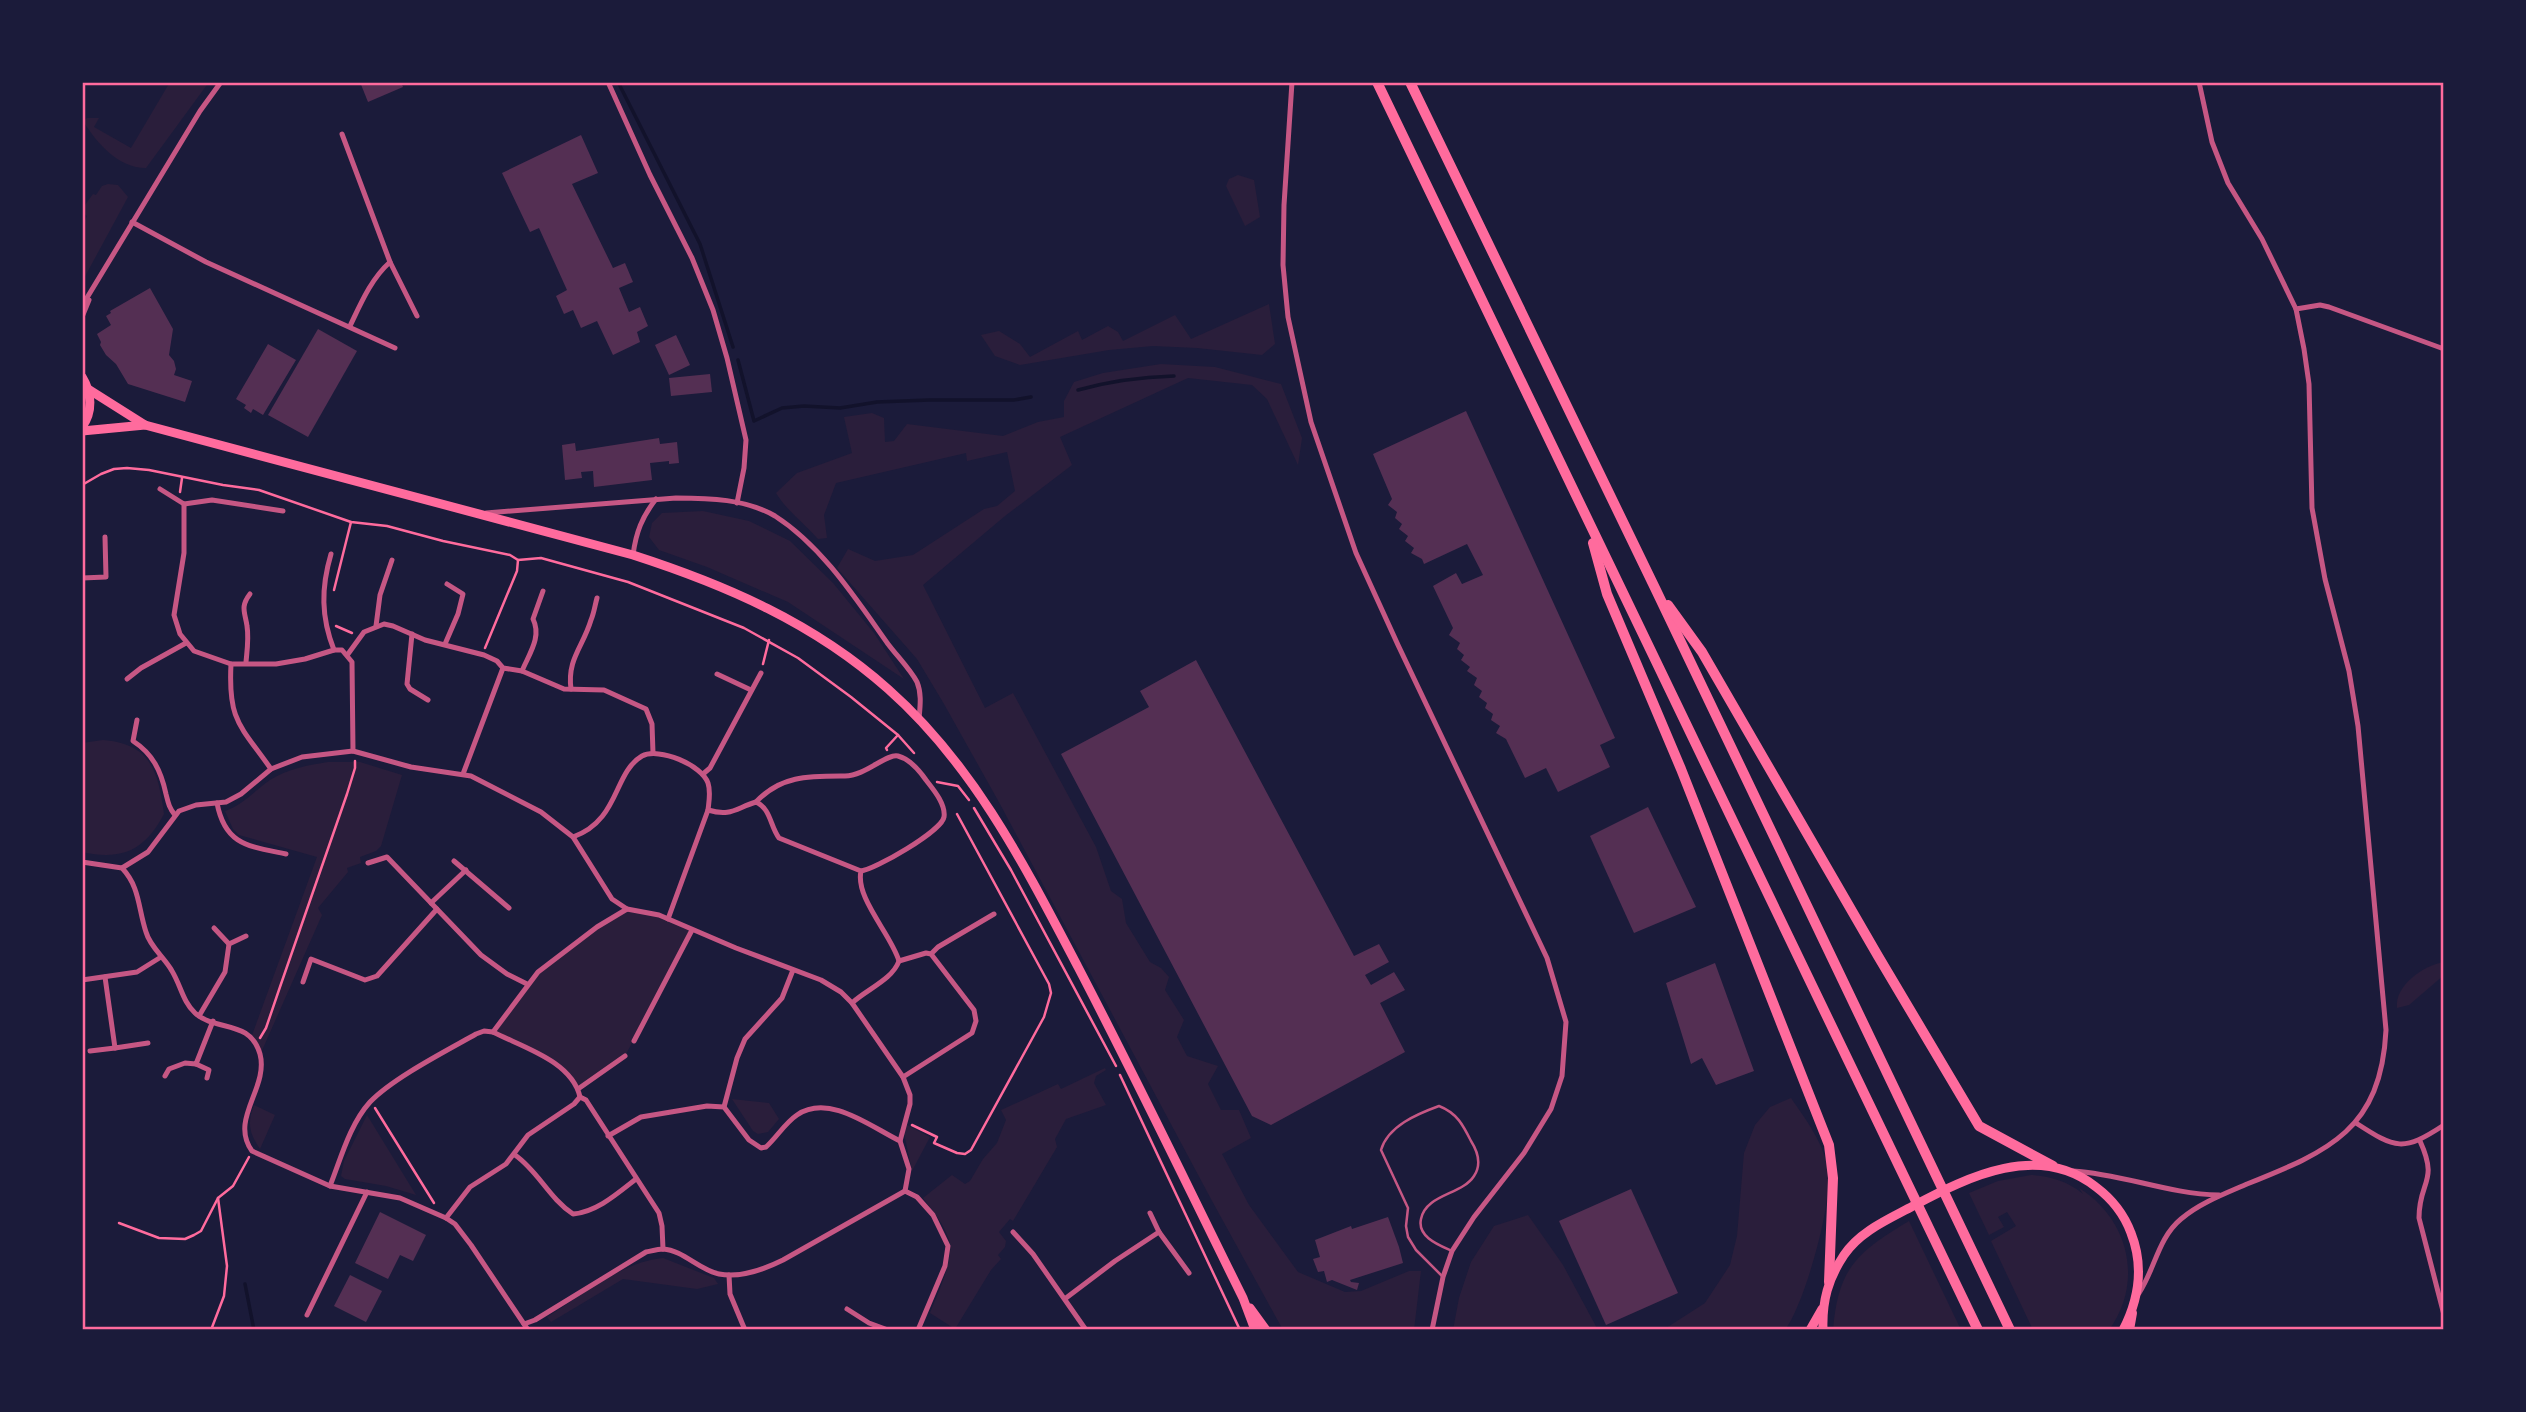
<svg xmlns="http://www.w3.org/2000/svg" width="2526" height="1412" font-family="'Public Sans',sans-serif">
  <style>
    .green { fill: #2a1e3b }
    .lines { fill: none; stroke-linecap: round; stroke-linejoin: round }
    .stream { stroke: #12122b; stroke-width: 3.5 }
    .building { fill: #542f53 }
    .path { stroke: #ff6b9d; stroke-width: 2.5 }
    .service { stroke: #c65784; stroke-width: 2.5 }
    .minor { stroke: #c65784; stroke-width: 5 }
    .primary { stroke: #ff6b9d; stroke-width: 9 }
    .motorway { stroke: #ff6b9d; stroke-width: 10 }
    .neatline { fill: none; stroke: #ff6b9d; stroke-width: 2.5 }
  </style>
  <rect width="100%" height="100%" fill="#1b1b3a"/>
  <!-- green -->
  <g class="green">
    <path d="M170 82H209L146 168C118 168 97 143 83 121L87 118H99L94 127 131 148Z"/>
    <path d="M1238 175 1254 180 1260 217 1245 226 1226 186 1229 179Z"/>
    <path d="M108 184 118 185 128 197 82 282V226L87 216 82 212V209L93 194 96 195 102 186Z"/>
    <path d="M1269 304 1275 344 1262 355 1197 348 1153 346 1109 350 1020 365 995 356 981 335 999 331 1020 344 1030 357 1078 331 1082 340 1108 326 1118 332 1123 341 1175 315 1191 339Z"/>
    <path d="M1161 364 1215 367 1281 384 1302 438 1298 465 1267 399 1252 385 1188 378 1060 437 1072 465 1005 516 923 585 985 708 1013 693 1096 847 1111 891 1122 899 1126 923 1150 962 1161 968 1169 977 1165 990 1184 1020 1177 1037 1187 1056 1218 1066 1208 1084 1221 1110H1239L1251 1138 1222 1154 1249 1205 1298 1272 1345 1292 1361 1291 1409 1271H1421L1414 1330H1283L1211 1199 1000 804 944 704 917 659 837 568 848 549 875 561 913 555 984 509 997 506 1015 491 1007 452 967 461 966 453 836 483 824 515 827 538 818 539C804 523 787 511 776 493L797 473 852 453 844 417 872 413 884 418 885 442 894 441 907 424 1003 436 1038 422 1064 417V401L1074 382 1103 373Z"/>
    <path d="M703 511 749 521 790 541 833 583 874 633 904 679 788 602 707 567 659 550 649 537 652 523 662 513Z"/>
    <path d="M103 740C151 744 158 771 164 814 145 850 122 861 82 852V743Z"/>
    <path d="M328 762H360L402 775 381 846 376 851 360 857 361 863 347 868 348 872 318 908 322 915 260 1055 251 1038 317 857 239 835 233 829 225 811C243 805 254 791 270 780 287 769 309 765 328 762Z"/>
    <path d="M627 909 644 911 692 930 625 1056 578 1089 558 1064 493 1032 538 972Z"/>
    <path d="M2444 962V975L2409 1005 2397 1008C2394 986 2424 965 2444 962Z"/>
    <path d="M1105 1068 1106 1070 1096 1076 1094 1083 1106 1105 1066 1119 1055 1139 1057 1147 1013 1221 1010 1219 999 1232 1006 1241 1005 1247 998 1255 1001 1259 991 1270 955 1329 930 1313C937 1295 955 1258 949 1240 944 1224 933 1211 923 1198L952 1175 965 1184 970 1181 983 1159 997 1143 1006 1120 1001 1110 1058 1084 1061 1089Z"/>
    <path d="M1791 1098C1806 1120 1824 1143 1828 1170 1833 1202 1805 1303 1785 1330H1663L1705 1303 1730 1265 1737 1236 1744 1153 1755 1125 1770 1107Z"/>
    <path d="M732 1099 769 1103 779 1119 768 1132 758 1134 753 1131Z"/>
    <path d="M254 1105 275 1115 260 1149C249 1133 247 1123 254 1105Z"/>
    <path d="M367 1115 416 1195 386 1186 345 1179 341 1176 344 1161Z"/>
    <path d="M907 1125 930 1137 912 1171 904 1133Z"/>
    <path d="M2031 1175C2050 1176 2069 1182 2083 1194L2079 1188C2129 1219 2144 1282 2109 1330H2033L1991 1241 2016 1226 2007 1212 1998 1217 2004 1227 1989 1235 1969 1193 1998 1181Z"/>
    <path d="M1528 1215 1563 1265 1598 1330H1453L1459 1298 1471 1262 1494 1226Z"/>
    <path d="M1909 1221 1961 1330H1833C1838 1267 1858 1252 1909 1221Z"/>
    <path d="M663 1258 714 1278 718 1284 697 1289 623 1279 551 1322 547 1317C583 1295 621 1262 663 1258Z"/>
  </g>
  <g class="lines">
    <!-- stream -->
    <g class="stream">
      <path d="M618 82 700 244 733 347"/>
      <path d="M738 360 754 421 782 408 804 406 840 408 877 402 929 400H1014L1031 397"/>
      <path d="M1078 390C1110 381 1140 377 1174 376"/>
      <path d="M245 1284 254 1330"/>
    </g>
  </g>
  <!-- building -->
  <g class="building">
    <path d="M360 82H401L403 87 368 102Z"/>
    <path d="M581 135 598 173 572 184 613 268 625 263 633 282 619 288 629 312 640 307 648 326 637 332 640 342 613 355 597 321 581 328 573 310 564 314 556 296 567 290 539 228 530 232 502 173Z"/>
    <path d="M150 288 173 329 169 355 174 361 176 369 174 375 192 381 185 402 128 384 116 364 106 355 100 345 101 342 97 334 111 325 106 316 111 313 110 311Z"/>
    <path d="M318 329 357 351 308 437 268 415Z"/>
    <path d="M676 335 690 365 669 375 655 345Z"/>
    <path d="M268 344 296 360 263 415 253 409 251 413 244 408 246 405 236 399Z"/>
    <path d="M710 374 712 392 671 396 669 378Z"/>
    <path d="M1466 411 1615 738 1600 745 1610 767 1558 792 1546 768 1525 778 1506 739 1496 733 1500 726 1491 720 1493 714 1485 708 1487 703 1479 697 1482 691 1474 685 1477 678 1467 671 1470 667 1461 660 1464 655 1457 649 1460 643 1449 635 1453 628 1433 586 1456 573 1462 584 1483 575 1467 544 1424 564 1422 559 1411 553 1414 548 1405 541 1408 536 1399 529 1402 524 1395 518 1397 512 1388 505 1392 499 1373 454Z"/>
    <path d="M659 438 660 444 677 442 679 463 669 464V461L650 463 652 480 594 487 593 471 581 472 582 478 565 480 562 445 575 443 576 451Z"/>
    <path d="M1196 660 1354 956 1379 944 1389 962 1365 975 1371 985 1394 972 1405 990 1380 1003 1405 1052 1271 1125 1252 1116 1061 754 1149 707 1140 691Z"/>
    <path d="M1648 807 1696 907 1634 933 1590 836Z"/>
    <path d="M1715 963 1754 1071 1716 1085 1702 1058 1691 1064 1666 983Z"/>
    <path d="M1631 1189 1678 1293 1606 1325 1559 1221Z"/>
    <path d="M380 1212 426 1235 413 1261 400 1255 388 1279 355 1263Z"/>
    <path d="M1388 1217 1399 1247 1403 1263 1350 1280 1351 1282 1359 1283 1357 1290 1332 1280 1327 1282 1324 1271 1318 1272 1313 1259 1320 1257 1315 1240 1351 1226 1352 1229Z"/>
    <path d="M350 1275 382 1291 366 1322 334 1306Z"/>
  </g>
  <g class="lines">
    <!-- path -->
    <g class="path">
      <path d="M82 485 101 474 114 469 127 468 149 470 223 485 259 490 351 522 387 526 443 541 510 555 518 560 541 558 628 582 744 628 798 658 851 697 898 735 914 753"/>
      <path d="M180 492 182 478"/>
      <path d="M334 590 351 522"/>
      <path d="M336 626 352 633"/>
      <path d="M485 648 517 571 518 560"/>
      <path d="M763 664 769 640"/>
      <path d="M887 750 886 748 898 735"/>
      <path d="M937 782 958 786 969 800"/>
      <path d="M974 808 1011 870 1116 1066"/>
      <path d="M260 1038 266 1028 281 984 347 794 355 768V761"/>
      <path d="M1120 1075 1240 1330"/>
      <path d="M375 1108 434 1203"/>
      <path d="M912 1125 937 1137 934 1143 957 1153 965 1154 971 1150 1044 1017 1051 993 1049 984 957 814"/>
      <path d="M119 1223 159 1238 185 1239 194 1235 201 1231 218 1198 233 1186 249 1157"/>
      <path d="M211 1330 224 1296 227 1266 218 1198"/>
    </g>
    <!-- service -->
    <path class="service" d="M1443 1277 1416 1250 1408 1237 1406 1226 1408 1208 1381 1150C1388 1126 1417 1114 1439 1106 1457 1113 1463 1125 1471 1141 1478 1152 1482 1164 1474 1176 1462 1195 1426 1194 1421 1219 1417 1237 1439 1245 1452 1251"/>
    <!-- minor -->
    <g class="minor">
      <path d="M608 82 650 175 692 258 713 310 727 358 746 440 744 468 737 503"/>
      <path d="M1292 82 1284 205 1283 265 1288 317 1311 422 1356 553 1398 645 1547 958 1566 1022 1562 1076 1551 1109 1524 1153 1474 1217 1452 1251 1443 1277 1432 1330"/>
      <path d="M342 134 390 262C371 279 361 303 350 326"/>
      <path d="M132 222 206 262 395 348"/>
      <path d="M390 262 417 316"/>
      <path d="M82 306 200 111 221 82"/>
      <path d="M2296 309 2320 305 2329 307 2444 349"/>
      <path d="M82 317 89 300"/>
      <path d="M160 489 184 504 212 500 283 511"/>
      <path d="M184 504V553L174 615 180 634 194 651 231 664H276L305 659 334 650H342L352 662 353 751"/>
      <path d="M486 513 676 498C709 498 746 499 775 516 822 546 856 599 888 644 897 656 910 669 917 682 922 694 920 707 919 719"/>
      <path d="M331 554C321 588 321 617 334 650"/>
      <path d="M633 555C636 532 642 517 656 499"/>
      <path d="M82 578 106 577 105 537"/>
      <path d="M376 626 380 595 392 560"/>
      <path d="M412 634 407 684 410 689 428 700"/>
      <path d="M445 644 458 614 463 594 447 584"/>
      <path d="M348 654 364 632 384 624 393 626 425 640 484 655 497 661 503 668 522 671 564 689 604 690 646 709 652 724 653 753"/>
      <path d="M246 662C247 651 249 638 247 626 245 612 240 607 250 594"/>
      <path d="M231 664C228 721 240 725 271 769"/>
      <path d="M522 671C529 654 542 637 533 619L543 591"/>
      <path d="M717 674 751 690"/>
      <path d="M127 679 141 668 186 643"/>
      <path d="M571 689C567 659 583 647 591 620 594 613 595 605 597 598"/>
      <path d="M137 720 133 741C153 754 161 771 166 794 168 802 169 808 175 815"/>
      <path d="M463 774 503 668"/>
      <path d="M703 774 710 768 761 673"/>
      <path d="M756 802C781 775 810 776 845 776 865 776 887 753 898 756 910 759 919 770 926 780 933 789 946 804 944 817 942 831 874 870 861 871"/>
      <path d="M217 803C225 845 248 846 286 854"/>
      <path d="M708 810C731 817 736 808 756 802 771 809 770 826 779 838L861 871C855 898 891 934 899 961 892 980 867 989 852 1003"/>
      <path d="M573 837C620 820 613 773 642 756 659 747 702 765 708 783 711 792 709 801 708 810L668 919"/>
      <path d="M454 861 509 908"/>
      <path d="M82 862 122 868C140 887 138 908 146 932 150 947 165 958 172 971 181 986 183 1002 195 1013 216 1032 250 1019 260 1054 269 1088 229 1119 252 1151L330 1186 400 1198 446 1218 455 1224 471 1245 528 1330"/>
      <path d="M368 863 387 857 481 955 507 974 527 984"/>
      <path d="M122 868 148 852 179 811 196 805 226 802 241 794 271 769 302 757 353 751 411 767 471 776 541 812 573 837 612 899 627 909"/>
      <path d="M431 903 466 870"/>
      <path d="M214 928 229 944"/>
      <path d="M931 954 938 947 994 914"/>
      <path d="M899 961 926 953 931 954 974 1010 976 1021 972 1033 903 1077"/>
      <path d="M105 977 115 1048 148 1043"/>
      <path d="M82 980 137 972 161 957"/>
      <path d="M303 982 311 959 365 980 377 976 437 909"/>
      <path d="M199 1016 225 972 229 944 246 936"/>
      <path d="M493 1032 538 972 597 927 627 909 659 915 736 948 821 980 841 992 852 1003 903 1077 910 1095V1104L900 1141 909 1169 905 1191"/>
      <path d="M634 1041 692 930"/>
      <path d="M90 1051 115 1048"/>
      <path d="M196 1064 209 1070 207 1078"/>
      <path d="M165 1076 169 1069 185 1063 196 1064 213 1021"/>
      <path d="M578 1089 625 1056"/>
      <path d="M724 1107 737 1058 745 1039 782 998 793 970"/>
      <path d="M2356 1123C2396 1149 2403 1152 2444 1125"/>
      <path d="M608 1136 641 1117 707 1106 724 1107 749 1140 761 1148 766 1147C777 1137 785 1123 797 1115 829 1093 871 1127 900 1141"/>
      <path d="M2420 1141C2439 1183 2419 1180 2419 1218L2444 1315"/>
      <path d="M515 1155C538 1171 549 1198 573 1214 597 1212 618 1193 636 1179"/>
      <path d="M2073 1171C2123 1174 2168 1194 2219 1195"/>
      <path d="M330 1186C341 1158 350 1124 370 1102 393 1078 446 1051 476 1034L484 1031 493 1032C522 1047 572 1061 580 1097L586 1100 659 1213 662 1226 663 1249"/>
      <path d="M905 1191 917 1197 933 1215 948 1246 945 1266 918 1330"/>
      <path d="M1150 1213 1159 1232 1189 1273"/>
      <path d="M446 1218 470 1187 506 1164 528 1135 574 1104 580 1097"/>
      <path d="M1013 1232 1033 1254 1086 1330"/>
      <path d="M729 1275 730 1294 745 1330"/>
      <path d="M2139 1293C2155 1269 2158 1238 2181 1219 2200 1203 2224 1194 2247 1184 2330 1151 2381 1129 2386 1030L2358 726 2349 671 2325 579 2312 508 2309 384 2304 349 2296 309 2262 239 2228 183 2212 142 2199 82"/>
      <path d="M1066 1298 1115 1261 1159 1232"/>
      <path d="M847 1309 869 1323 888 1330"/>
      <path d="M307 1315 367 1192"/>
      <path d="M524 1324 535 1320 646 1252C651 1251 658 1249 663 1249 683 1250 699 1270 719 1274 740 1278 765 1269 783 1260L905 1191"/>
    </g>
    <!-- primary -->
    <g class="primary">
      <path d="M82 377C92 393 93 412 82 427"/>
      <path d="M88 389 145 425 633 555C726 585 814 623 888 689 974 765 1025 866 1078 967 1135 1076 1188 1187 1243 1298L1255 1330"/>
      <path d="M82 431 145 425"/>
      <path d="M1250 1308 1266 1330"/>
      <path d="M1810 1330 1822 1309"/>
      <path d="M1823 1330C1822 1301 1828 1279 1844 1255 1860 1231 1889 1219 1913 1206 1969 1176 2039 1142 2096 1187 2112 1199 2124 1214 2131 1233 2144 1266 2139 1299 2123 1330"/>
    </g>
    <!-- motorway -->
    <g class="motorway">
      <path d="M1377 82 1978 1330"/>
      <path d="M1410 82 1655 588 2010 1330"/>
      <path d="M1593 543 1607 594 1681 769 1829 1145 1833 1178 1829 1282"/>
      <path d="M1668 605 1702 652 1878 956 1979 1126 2053 1166"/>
      <path d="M2129 1330 2132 1313"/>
    </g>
  </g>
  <!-- border -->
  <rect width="2526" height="1412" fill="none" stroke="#1b1b3a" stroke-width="168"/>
  <rect x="84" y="84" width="2358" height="1244" class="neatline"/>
</svg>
